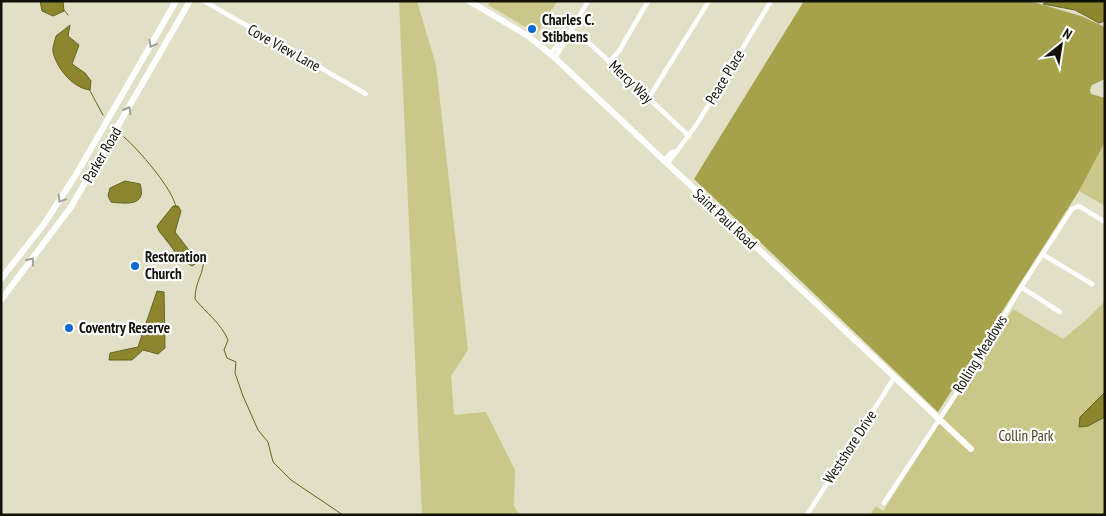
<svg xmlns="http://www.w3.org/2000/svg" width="1106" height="516" font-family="'PT Sans Narrow',sans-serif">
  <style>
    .green { fill: #cac789 }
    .forest { fill: #a6a14b }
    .water { fill: #8c862e; stroke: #676323 }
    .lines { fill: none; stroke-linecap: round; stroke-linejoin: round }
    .stream { stroke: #676323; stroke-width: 1 }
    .street { stroke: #fff; stroke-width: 4.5 }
    .secondary { stroke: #fff; stroke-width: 6 }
    .oneway { stroke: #a0a09c }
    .poi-dot { fill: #0e6ad3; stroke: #fff; stroke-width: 2 }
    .labels { text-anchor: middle; stroke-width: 4.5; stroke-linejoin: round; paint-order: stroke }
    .poi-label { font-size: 15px; font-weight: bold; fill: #111108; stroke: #fff; text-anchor: start }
    .street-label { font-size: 15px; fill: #111108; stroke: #fff }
    .park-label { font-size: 15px; fill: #42401b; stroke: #fff }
  </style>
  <rect width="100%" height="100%" fill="#e1e0c6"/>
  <!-- green -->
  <g class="green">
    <path d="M399 1H417L436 65 468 350 451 376 454 415 486 412 515 470 514 506 520 515H422Z"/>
    <path d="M490 1H557L537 34 488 5Z"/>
    <path d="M1105 142V206L1079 191Z"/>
    <path d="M1105 301V515H870L876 506 883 511 1013 309 1063 339 1085 321Z"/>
  </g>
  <!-- forest -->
  <path class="forest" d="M804 1H1030L1081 16 1105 27V79L1092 85 1090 90 1091 94 1105 98V142L1079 191 938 412 694 179Z"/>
  <!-- water -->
  <g class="water">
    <path d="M40 1H63L64 11 53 16 42 11Z"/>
    <path d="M1049 1H1105V21L1099 23 1075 10 1043 4Z"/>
    <path d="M70 25 68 36 79 45 72 64 85 73 91 81 90 90C73 88 57 69 53 52 52 48 55 41 56 36Z"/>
    <path d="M125 181 140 184C147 206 127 204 111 202L108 196 110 188Z"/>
    <path d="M173 206H178L181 211 175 232 198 262 192 266C172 255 179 255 166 240 162 234 159 233 157 226Z"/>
    <path d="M157 291 164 292 165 348 158 354 143 350 132 360H109L110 353 138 347Z"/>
    <path d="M1105 392V417L1088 426 1079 427 1080 417Z"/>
  </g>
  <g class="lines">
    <!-- stream -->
    <g class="stream">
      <path d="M64 10 68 15"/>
      <path d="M89 89 103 115"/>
      <path d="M124 137C138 149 173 189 176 207"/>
      <path d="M192 254 204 256C204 276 195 280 195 299 206 313 221 323 228 340L224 350 227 358 236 362 235 373 243 396 258 430 268 442 273 462 291 480 343 515"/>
    </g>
    <!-- street -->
    <g class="street">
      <path d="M204 1 366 94"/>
      <path d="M571 30 587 41 689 136"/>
      <path d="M565 41 588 1"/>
      <path d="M550 54 560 43 565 41 555 58"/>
      <path d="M609 62 619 51 648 1"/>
      <path d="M648 99 709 1"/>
      <path d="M677 151 697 124 771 1"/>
      <path d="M663 161 672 152 677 151 667 164"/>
      <path d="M1042 254 1092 284"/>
      <path d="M1021 287 1060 312"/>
      <path d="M884 503 974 367 1021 287 1072 209 1079 206 1105 222"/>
      <path d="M807 515 894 378"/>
    </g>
    <!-- secondary -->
    <g class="secondary">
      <path d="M469 1 528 36 555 58 971 449"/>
      <path d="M1 279 44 224 77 173 176 1"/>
      <path d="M1 300 71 207 190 1"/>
    </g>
  </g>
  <!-- one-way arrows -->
  <defs><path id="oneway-chevron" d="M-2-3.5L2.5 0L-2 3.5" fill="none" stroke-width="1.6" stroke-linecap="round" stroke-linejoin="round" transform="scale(1.25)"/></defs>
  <g class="oneway">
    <use href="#oneway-chevron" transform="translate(152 44) rotate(119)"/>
    <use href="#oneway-chevron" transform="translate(128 110) rotate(-60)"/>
    <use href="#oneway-chevron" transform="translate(61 199) rotate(123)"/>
    <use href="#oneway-chevron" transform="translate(31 261) rotate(-52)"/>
  </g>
  <!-- markers -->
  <g class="poi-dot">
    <circle cx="532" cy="29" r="5"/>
    <circle cx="135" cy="266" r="5"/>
    <circle cx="69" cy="328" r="5"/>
  </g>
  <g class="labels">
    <!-- poi labels -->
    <g class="poi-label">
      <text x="542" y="25">Charles C.<tspan x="542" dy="17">Stibbens</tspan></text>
      <text x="145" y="262">Restoration<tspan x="145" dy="17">Church</tspan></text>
      <text x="79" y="333">Coventry Reserve</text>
    </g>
    <!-- street labels -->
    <g class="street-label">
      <text transform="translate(284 48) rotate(29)" y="5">Cove View Lane</text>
      <text transform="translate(725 77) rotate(-59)" y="5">Peace Place</text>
      <text transform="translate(631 82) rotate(44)" y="5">Mercy Way</text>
      <text transform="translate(102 155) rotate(-60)" y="5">Parker Road</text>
      <text transform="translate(725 219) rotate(43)" y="5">Saint Paul Road</text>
      <text transform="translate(980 354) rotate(-58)" y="5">Rolling Meadows</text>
      <text transform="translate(850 447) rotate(-57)" y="5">Westshore Drive</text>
    </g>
    <!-- park labels -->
    <g class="park-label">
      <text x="1026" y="441">Collin Park</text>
    </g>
  </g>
  <!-- border -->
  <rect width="1106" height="516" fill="none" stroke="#111108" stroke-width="5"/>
  <!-- north arrow -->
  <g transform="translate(1061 45) rotate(30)" stroke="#ffffff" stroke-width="4" paint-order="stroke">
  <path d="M0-4L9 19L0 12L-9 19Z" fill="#111108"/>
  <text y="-8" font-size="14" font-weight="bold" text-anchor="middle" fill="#111108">N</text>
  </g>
</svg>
